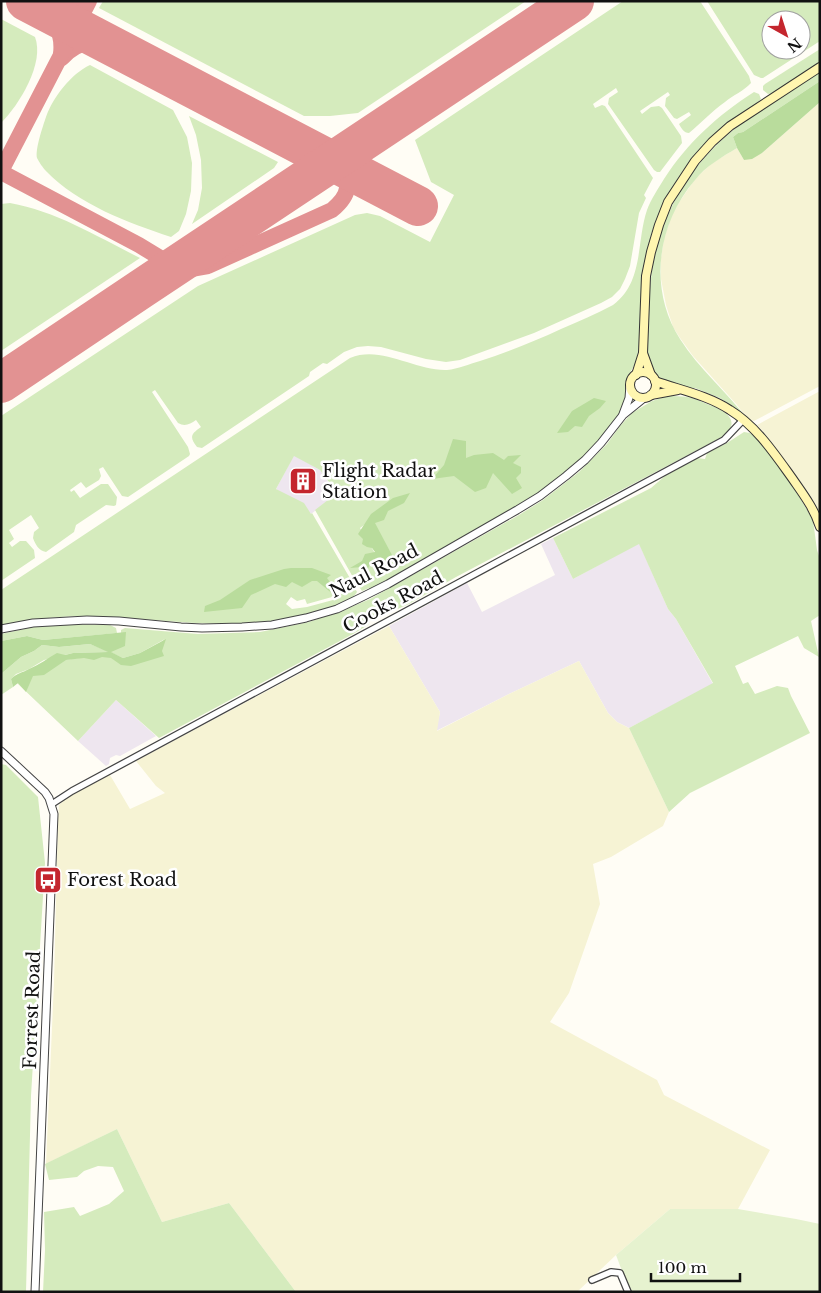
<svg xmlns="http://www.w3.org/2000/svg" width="821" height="1293" font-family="'Libre Baskerville',serif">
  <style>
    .industrial { fill: #eee6ef }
    .farmland { fill: #f6f3d4 }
    .green { fill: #d5ebbd; fill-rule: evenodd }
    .forest { fill: #b9dc9c }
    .pitch { fill: #e6f2cf }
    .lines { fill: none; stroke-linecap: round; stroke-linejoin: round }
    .taxiway { stroke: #e29292; stroke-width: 16 }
    .runway { stroke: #e29292; stroke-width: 40 }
    .minor-casing { stroke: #444; stroke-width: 8 }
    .tertiary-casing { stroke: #444; stroke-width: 9 }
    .secondary-casing { stroke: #333; stroke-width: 10 }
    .minor { stroke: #fff; stroke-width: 5.5 }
    .tertiary { stroke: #fff; stroke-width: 7 }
    .secondary { stroke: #fff6b0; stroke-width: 8 }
    .labels { text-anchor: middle; stroke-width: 5; stroke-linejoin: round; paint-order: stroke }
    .poi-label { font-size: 18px; fill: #111; stroke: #fff; text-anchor: start }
    .street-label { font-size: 18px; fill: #111; stroke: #fff }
  </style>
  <rect width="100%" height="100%" fill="#fffdf5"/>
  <!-- industrial -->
  <g class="industrial">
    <path d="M294 455 320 470 337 494 311 514 276 489Z"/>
    <path d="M553 538 573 579 639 543 668 609 676 619 713 684 629 728 617 722 608 713 579 661 509 694 436 731 440 712 389 626 467 583 482 612 555 575 541 544Z"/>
    <path d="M116 700 156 736 120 756 116 755 110 758 109 764 106 766 78 741Z"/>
  </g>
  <!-- farmland -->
  <g class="farmland">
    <path d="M820 102V386L754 421 748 420 737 405 693 356 680 338 673 327 666 305 661 279V258L664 239 671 217 678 204 695 179 712 163 737 148 744 160 762 153Z"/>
    <path d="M820 391V513L781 455 759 427 757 425Z"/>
    <path d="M389 626 440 712 437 731 509 694 579 661 608 713 617 722 629 728 669 812 663 826 611 857 593 864 600 904 569 993 550 1022 657 1080 664 1095 770 1150 738 1209H670L616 1255 577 1292H296L229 1203 162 1222 117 1129 46 1164 54 982 58 819 59 805 70 795 110 775 130 809 165 793 156 786 136 761Z"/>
  </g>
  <!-- green -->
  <g class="green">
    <path d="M103 1H526L358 113 330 116H304L99 8Z"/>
    <path d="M623 1H700L749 76 751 83C744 91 733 95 725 102 712 111 701 123 689 133 684 133 681 128 679 124L691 115 689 112 677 119 674 118 665 106 666 98 670 95 668 92 640 111 642 114 651 107 659 106 662 108 681 136 682 143 660 172H657L654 170 608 104 609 98 618 92 616 88 593 104 595 108 602 105 605 106 653 178 644 195 646 198 639 213 630 266 625 279 620 289 612 297 601 303 534 333 460 360 446 362 426 359 381 347 368 346 357 347 344 352 327 364 323 363 310 372 309 376 202 448 197 447C189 437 191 434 201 427L196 420C190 424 185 427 178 423L155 390 152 392 188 447 190 454 189 456 128 497 122 496 103 467 99 469 101 476 99 480 86 488 81 482 70 490 71 492 74 490 80 498 101 484H108L117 497 116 505 114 506 106 505 76 525 74 532 46 552C39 551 35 544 33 538L34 532 39 528 31 515 9 530 14 539 9 543 12 547 20 541H26L34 550 35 558 1 581V416L198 286 355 215 367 213 380 216 430 242 454 195 431 182 415 140Z"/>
    <path d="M707 1H820V41L763 78H761L754 75ZM771 20H801V50H771Z"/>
    <path d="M1 19 35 37C45 63 19 105 1 123Z"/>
    <path d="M820 49V63L775 93 768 94 763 90V86L765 84Z"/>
    <path d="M90 65 173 110 187 137 192 163 191 191 186 214 179 231 171 237C127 222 79 205 46 171 43 168 39 162 37 158 35 149 43 126 46 117 53 97 71 74 90 65Z"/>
    <path d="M820 72V81L743 132 738 133 733 137 737 148C722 157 706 166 695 180 657 224 648 289 680 339 699 369 727 392 748 420L736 409 720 398 695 388 691 390C667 382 649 381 647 352 648 323 648 293 653 264 662 212 691 165 731 132 758 109 790 92 820 72Z"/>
    <path d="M754 92 759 94 761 99C751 110 736 117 725 126 696 149 674 180 659 213 648 238 643 266 641 294 640 315 642 337 637 358 635 366 629 373 626 381 625 385 625 388 626 392 626 400 623 407 620 414 587 468 528 501 475 531 444 549 413 566 383 583L371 590 369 588 362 591 354 579 315 510 337 493 320 470 294 456 276 489 304 503 311 514 312 513 351 580 332 597 307 604 305 599 297 601 291 597 286 604 292 609 307 607 333 600 352 585 354 586 357 592C353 600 340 604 331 607 247 637 171 618 85 616 56 616 29 620 1 626V590L350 358C382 345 414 371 447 370 458 369 469 364 480 361 508 352 535 341 561 329 579 321 596 314 613 305 644 282 636 243 647 210 651 199 658 189 664 179 688 142 717 116 754 92ZM371 520 391 555 383 567 360 528Z"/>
    <path d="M189 116 278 162 274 168 192 224 198 210 202 188 201 160 196 135Z"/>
    <path d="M10 203C56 211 98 237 140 258L1 351V204Z"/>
    <path d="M667 396C674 396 681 396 687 397 694 398 700 401 707 404 722 409 743 419 724 436L456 577 409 604 370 621 368 625 353 634 159 738 116 700 78 741 17 683 64 660 102 655 134 664 165 639 140 653 123 658 110 652 73 653 44 660 29 669 16 674 11 679 13 687 1 695V674L21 657 34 651 42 645 59 647 90 644 110 652 125 633H121V630L125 628 198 634 260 632 309 622 344 610 370 599 519 515 543 500 579 472 607 444 620 426 632 413 652 401Z"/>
    <path d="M744 432 750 433 756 437 777 463 800 498 813 520 817 550 820 559V615L811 621 819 657 804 648 798 636 735 666 743 684 748 682 755 694 777 686 788 688 791 696 810 733 690 793 669 812 629 728 713 683 676 619 668 609 639 544 573 579 553 538 651 488 665 476 697 458 705 459 707 453 727 443Z"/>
    <path d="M70 624 110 625 116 628 117 633 43 640 27 636 1 641V634L34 627Z"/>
    <path d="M1 764 6 765 38 797 45 863 31 1096 26 1292H1Z"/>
    <path d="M117 1129 162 1222 229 1203 296 1292H43L45 1250 44 1212 74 1207 80 1216 109 1204 124 1191 113 1167 98 1166 84 1171 77 1177 49 1180 45 1164Z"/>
  </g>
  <!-- forest -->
  <g class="forest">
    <path d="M820 81V102L762 153 752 159 744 160 737 148 733 137 738 133 743 132Z"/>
    <path d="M594 398 606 401 600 408 589 416 582 427 575 426 568 432 557 433 572 411Z"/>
    <path d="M453 439 466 441V458L474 455 493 453 504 460 508 456 521 455 513 463 521 467V473L516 478 522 488 512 494 493 473 486 488 475 492 454 476 432 479 444 465Z"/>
    <path d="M410 493 404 503 388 511 384 520 375 523 393 557 386 570 373 559 366 572 362 567 350 568 362 561 365 554 375 552 372 548 367 547 362 544 363 539 358 534 371 514 393 498Z"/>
    <path d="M291 568H312L331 575 327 578 333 586 339 587 334 595 317 581H312L302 587 292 582 286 587 275 584 251 595 242 608 204 612 205 606 220 600 250 580 284 569Z"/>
    <path d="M126 632 125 646 111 652 123 658 140 653 166 639 162 651 164 656 131 666 121 665 111 658 102 657 94 660 84 658 66 660 44 675 33 676 26 692 18 683 13 687 11 679C17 673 22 673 29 669 39 665 48 658 57 653L65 655 73 653 108 652 90 644 59 647 42 645 34 651 21 657 1 674V641L27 636 43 640Z"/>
  </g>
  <!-- pitch -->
  <path class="pitch" d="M670 1209H738L796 1219 820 1224V1292H630L616 1255Z"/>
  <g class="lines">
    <!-- taxiway -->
    <g class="taxiway">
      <path d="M32 4C52 18 64 28 61 54"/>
      <path d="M39 7C58 14 71 14 88 1"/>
      <path d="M62 58C80 38 96 41 119 50"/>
      <path d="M1 171 89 1"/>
      <path d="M1 172 139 245 167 262 191 269 208 266 332 210C351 194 351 184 337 164"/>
      <path d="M1 381 18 372"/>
    </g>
    <!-- runway -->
    <g class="runway">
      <path d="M26 1 418 206"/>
      <path d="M1 383 141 289 574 1"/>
    </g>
    <!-- minor casing -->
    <g class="minor-casing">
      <g id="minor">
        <path d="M52 804 72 791 724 440 743 420"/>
        <path d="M592 1280 611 1272 620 1273 628 1292"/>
      </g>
    </g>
    <!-- tertiary casing -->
    <g class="tertiary-casing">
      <g id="tertiary">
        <path d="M623 414 629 398 630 385"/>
        <path d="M1 629 33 623 87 620 119 621 181 627 202 628 242 627 272 625 306 618 337 609 362 597 388 584 517 510 540 496 566 476 585 460 601 443 623 415 644 398"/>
        <path d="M1 751 45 792 49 798 54 814 35 1292"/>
      </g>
    </g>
    <!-- secondary casing -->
    <g class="secondary-casing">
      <g id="secondary">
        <circle cx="643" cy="385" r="13"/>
        <path d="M636 375 643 353"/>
        <path d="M651 375 643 353 646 276 651 252 659 225 668 202 695 161 712 142 730 126 820 67"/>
        <path d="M655 381C680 390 707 395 730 410 756 426 774 453 792 478 803 494 814 508 820 527"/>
        <path d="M651 395 678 390"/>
      </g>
    </g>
    <!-- minor -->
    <use href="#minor" class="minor"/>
    <!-- tertiary -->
    <use href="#tertiary" class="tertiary"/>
    <!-- secondary -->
    <use href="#secondary" class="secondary"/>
  </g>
  <!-- icons -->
  <defs>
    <g id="building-square" transform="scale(1.4375)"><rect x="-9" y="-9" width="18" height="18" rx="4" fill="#c4262e" stroke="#fff"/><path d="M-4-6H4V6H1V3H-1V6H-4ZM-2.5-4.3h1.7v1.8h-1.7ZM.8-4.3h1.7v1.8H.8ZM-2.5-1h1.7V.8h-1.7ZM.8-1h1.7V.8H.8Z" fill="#fff"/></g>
    <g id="bus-square" transform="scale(1.4375)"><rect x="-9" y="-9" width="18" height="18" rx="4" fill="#c4262e" stroke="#fff"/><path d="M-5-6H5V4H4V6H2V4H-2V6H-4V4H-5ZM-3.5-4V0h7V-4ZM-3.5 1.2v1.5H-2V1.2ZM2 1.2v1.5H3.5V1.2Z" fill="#fff"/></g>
  </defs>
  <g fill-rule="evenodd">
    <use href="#building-square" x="303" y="481"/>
    <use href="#bus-square" x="48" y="880"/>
  </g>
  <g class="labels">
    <!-- poi labels -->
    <g class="poi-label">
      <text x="322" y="477">Flight Radar<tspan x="322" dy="21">Station</tspan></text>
      <text x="67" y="886">Forest Road</text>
    </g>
    <!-- street labels -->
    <g class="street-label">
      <text transform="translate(374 571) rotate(-27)" y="6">Naul Road</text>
      <text transform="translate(393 602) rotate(-28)" y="6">Cooks Road</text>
      <text transform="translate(32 1010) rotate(-88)" y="6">Forrest Road</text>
    </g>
  </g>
  <!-- border -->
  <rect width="821" height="1293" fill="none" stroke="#111111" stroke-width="5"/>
  <!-- north arrow -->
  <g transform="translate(786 35) rotate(141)"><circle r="24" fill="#ffffff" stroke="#a0a0a0"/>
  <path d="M0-4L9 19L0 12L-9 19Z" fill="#c4262e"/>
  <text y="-8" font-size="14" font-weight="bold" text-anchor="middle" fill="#111111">N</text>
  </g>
  <!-- scale -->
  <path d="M651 1273v8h89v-8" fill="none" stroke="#111111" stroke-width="2.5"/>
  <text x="658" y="1273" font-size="15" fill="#111111" stroke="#ffffff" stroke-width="4" paint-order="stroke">100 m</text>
</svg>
